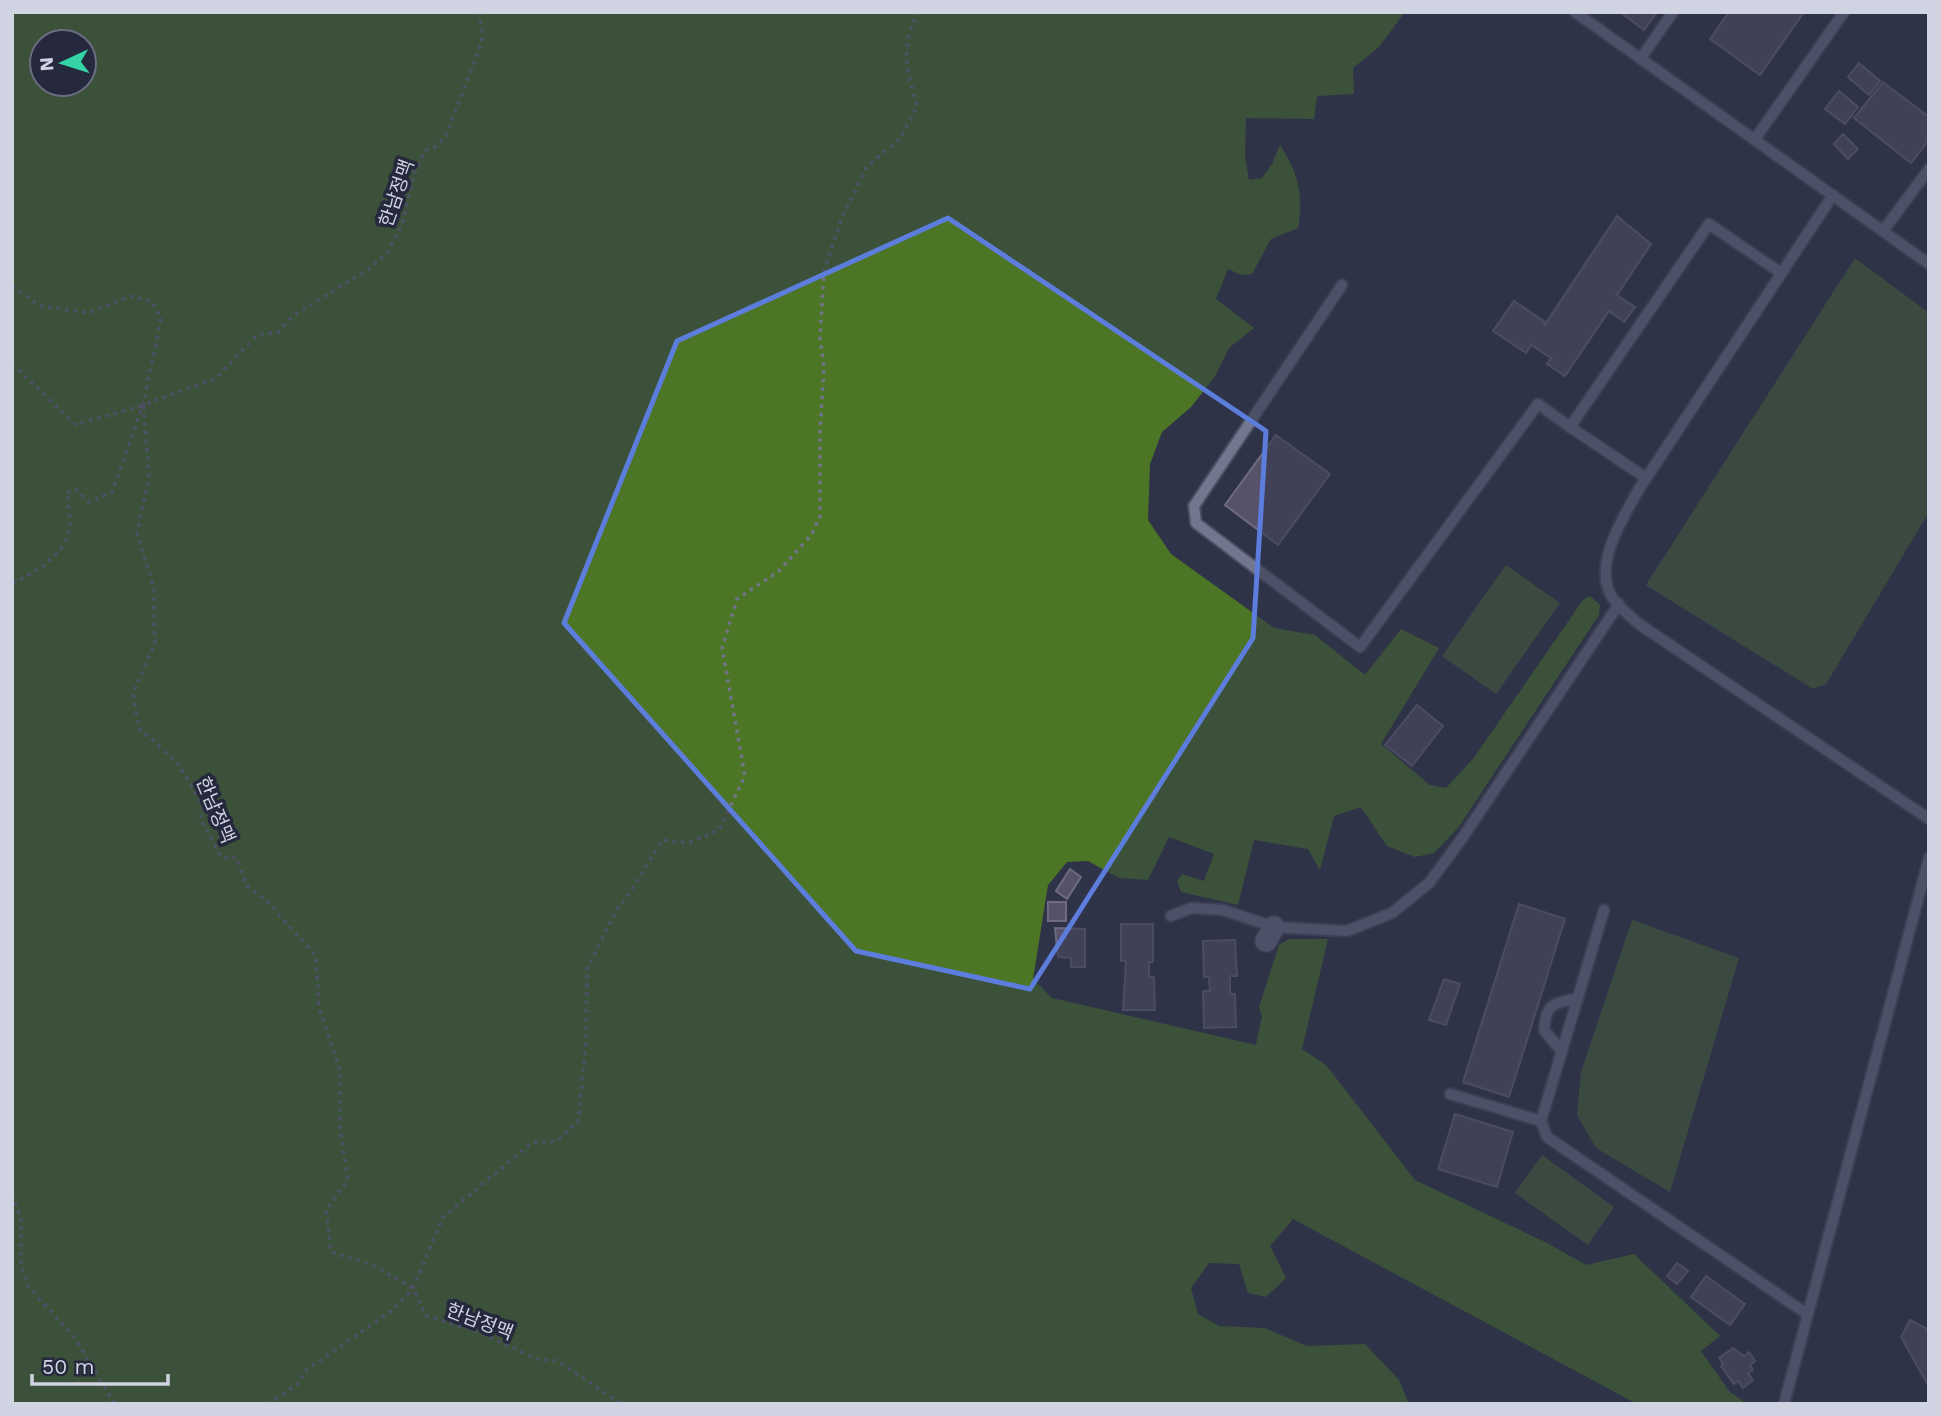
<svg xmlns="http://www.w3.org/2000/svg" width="1941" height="1416" font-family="'Work Sans','Noto Sans KR',sans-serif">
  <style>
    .green { fill: #4b6637 }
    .forest { fill: #4c7626; fill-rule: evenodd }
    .building { fill: #565269; stroke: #6d6a82; stroke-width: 2 }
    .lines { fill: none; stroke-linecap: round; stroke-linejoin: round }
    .service-casing { stroke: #4c4e5f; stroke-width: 14 }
    .minor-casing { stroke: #4c4e5f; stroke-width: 24 }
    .path { stroke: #717486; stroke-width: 3.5; stroke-dasharray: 3.5 5; stroke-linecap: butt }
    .service { stroke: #72768f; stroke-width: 10 }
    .minor { stroke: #72768f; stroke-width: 21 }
    .marked { fill: none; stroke: #5c7ddb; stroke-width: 5; stroke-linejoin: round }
    .labels { text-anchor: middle; stroke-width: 7; stroke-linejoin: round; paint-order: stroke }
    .street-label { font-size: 19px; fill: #d0d3e1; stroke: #26293d }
  </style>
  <rect width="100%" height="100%" fill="#2f3348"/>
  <!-- green -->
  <g class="green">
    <path d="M1855 258 1929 313V512L1826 684 1813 689 1646 585Z"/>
    <path d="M1506 565 1560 603 1496 694 1442 656Z"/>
    <path d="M1632 920 1739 958 1670 1192 1596 1148 1577 1115 1581 1072Z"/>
    <path d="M1542 1155 1614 1207 1588 1245 1515 1193Z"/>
  </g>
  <!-- forest -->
  <path class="forest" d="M12 12H1405L1379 47 1353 68 1354 94 1317 96 1314 119 1246 118 1245 156 1249 180 1262 178 1272 164 1280 145C1298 172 1304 196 1298 228L1271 239 1252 274 1241 275 1228 269 1216 299 1254 328 1229 348 1214 378 1191 407 1162 432 1150 464 1148 520 1171 554 1274 628 1315 635 1365 675 1401 629 1439 648 1381 744 1430 785 1446 788 1473 759 1583 600 1590 596 1600 605 1599 615 1458 828 1434 853 1415 857 1387 846 1361 807 1334 816 1320 870 1308 849 1254 840 1238 905 1181 892 1177 881 1182 874 1204 881 1214 854 1169 837 1148 880 1119 878 1088 861 1067 862 1048 885 1033 979 1052 998 1256 1045 1262 1016 1259 1007 1279 945 1289 939H1328L1302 1049 1326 1065 1415 1180 1549 1244 1586 1265 1634 1254 1720 1336 1701 1351 1729 1391 1747 1404H1637L1293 1219 1270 1246 1286 1278 1266 1297 1248 1293 1239 1264 1209 1263 1191 1288 1198 1314 1219 1326 1265 1328 1307 1346 1365 1344 1399 1380 1409 1404H12ZM42 42H84V84H42Z"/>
  <!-- building -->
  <g class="building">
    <path d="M1620 12H1657L1644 30Z"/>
    <path d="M1729 12H1804L1760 75 1710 39Z"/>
    <path d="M1859 63 1880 81 1869 95 1848 77Z"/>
    <path d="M1883 82 1929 117V140L1911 163 1854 118Z"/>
    <path d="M1839 91 1858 107 1845 124 1825 109Z"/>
    <path d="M1843 134 1858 149 1848 159 1834 144Z"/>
    <path d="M1617 216 1651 244 1617 295 1635 307 1624 322 1609 311 1565 376 1547 364 1551 358 1531 345 1526 353 1493 331 1514 301 1545 322 1544 326Z"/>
    <path d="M1276 435 1330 474 1278 545 1225 505Z"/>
    <path d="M1417 705 1443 726 1412 766 1385 745Z"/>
    <path d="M1070 869 1081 877 1067 899 1056 891Z"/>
    <rect x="1048" y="902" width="18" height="19"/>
    <path d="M1519 904 1565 919 1509 1097 1463 1082Z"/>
    <path d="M1121 924H1153V962H1149V977H1154L1155 1010H1123L1126 961H1121Z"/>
    <path d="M1055 928 1085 929V967H1071V958L1058 957Z"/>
    <path d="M1235 940 1237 976H1230V994H1235L1236 1027 1204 1028 1203 991H1210L1209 977H1204L1203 941Z"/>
    <path d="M1444 979 1460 984 1446 1025 1429 1020Z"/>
    <path d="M1455 1114 1513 1132 1497 1187 1438 1169Z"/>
    <path d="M1677 1263 1688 1271 1677 1284 1667 1276Z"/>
    <path d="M1706 1276 1745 1304 1730 1325 1691 1297Z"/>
    <path d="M1910 1320 1929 1330V1387L1901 1337Z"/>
    <path d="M1733 1348 1744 1356 1749 1352 1755 1361 1750 1365 1753 1370 1748 1373 1753 1380 1743 1388 1738 1381 1734 1384 1721 1366 1723 1364 1719 1358Z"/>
  </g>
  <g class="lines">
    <!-- service casing -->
    <g class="service-casing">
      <g id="service">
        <path d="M1575 12 1929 264"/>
        <path d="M1641 58 1673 12"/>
        <path d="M1755 139 1844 12"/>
        <path d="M1833 195 1639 489C1624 516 1592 565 1612 597 1618 607 1630 616 1639 624L1929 819"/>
        <path d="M1883 231 1929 169"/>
        <path d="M1342 285 1194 506 1196 523 1360 647 1538 404 1570 427"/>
        <path d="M1646 478 1570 427 1709 224 1781 273"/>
        <path d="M1604 910 1541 1121 1547 1137 1807 1314"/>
        <path d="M1171 916 1191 908 1223 910 1274 927 1347 931 1392 913 1429 883 1463 837 1619 604"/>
        <path d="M1562 1052 1544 1030C1546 1003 1553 1004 1578 998"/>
        <path d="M1450 1094 1541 1121"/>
        <path d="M1784 1404 1929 858"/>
      </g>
    </g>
    <!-- minor casing -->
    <g class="minor-casing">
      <path id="minor" d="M1266 941 1274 927"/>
    </g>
    <!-- path -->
    <g class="path">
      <path d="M480 12 482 42 447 133 437 146 426 150 415 171 402 225 387 253 370 268 293 316 278 332 256 336 215 379 143 405 149 477 137 533 153 585 155 643 133 693 139 728 179 765 203 806 200 818 221 857 237 858 246 885 267 901 316 956 319 1007 340 1070V1129L348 1180 326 1210 331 1252 372 1265 413 1288 426 1316 479 1332 537 1359 558 1361 621 1404"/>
      <path d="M12 286 41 306 88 313 130 296 152 302 161 319 143 405 112 492 89 502 76 489 67 492C68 504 71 519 69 531 64 555 33 575 12 583"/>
      <path d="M12 322V347"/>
      <path d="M12 364 76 425 143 405"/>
      <path d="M12 1194 21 1218V1264L27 1285 74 1337 115 1404"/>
      <path d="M268 1404 298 1384 305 1371 394 1309 413 1288 443 1217 533 1142 557 1141 578 1122 586 1042 587 969 619 905 626 899 662 840 689 843 719 830 745 776 722 648 737 599 778 572 812 534 820 516V433L824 367 820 337 824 271 842 217 867 167 900 139 917 107C907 70 899 47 919 12"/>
    </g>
    <!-- service -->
    <use href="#service" class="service"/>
    <!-- minor -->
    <use href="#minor" class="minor"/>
  </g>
  <!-- marked area -->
  <path d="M0 0H1941V1416H0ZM948 218 1266 431 1253 638 1030 989 856 951 564 623 677 341Z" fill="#2f3348" fill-opacity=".55" fill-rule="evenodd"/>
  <path class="marked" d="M948 218 1266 431 1253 638 1030 989 856 951 564 623 677 341Z"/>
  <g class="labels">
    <!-- street labels -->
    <g class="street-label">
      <text transform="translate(396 193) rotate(-71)" y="7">한남정맥</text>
      <text transform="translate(216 810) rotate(67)" y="7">한남정맥</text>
      <text transform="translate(480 1321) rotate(21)" y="7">한남정맥</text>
    </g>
  </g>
  <!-- border -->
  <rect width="1941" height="1416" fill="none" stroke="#d0d3e1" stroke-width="28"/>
  <!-- north arrow -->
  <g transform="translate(63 63) rotate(266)"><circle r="33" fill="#26293d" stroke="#6a6d7f" stroke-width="2"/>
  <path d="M0-5L12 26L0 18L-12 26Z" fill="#34d4a8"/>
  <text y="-10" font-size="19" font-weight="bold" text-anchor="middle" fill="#d0d3e1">N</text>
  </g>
  <!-- scale -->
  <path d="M32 1374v10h136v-10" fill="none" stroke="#d0d3e1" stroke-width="3.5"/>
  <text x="42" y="1374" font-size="21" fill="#d0d3e1" stroke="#26293d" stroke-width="5" paint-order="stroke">50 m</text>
</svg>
